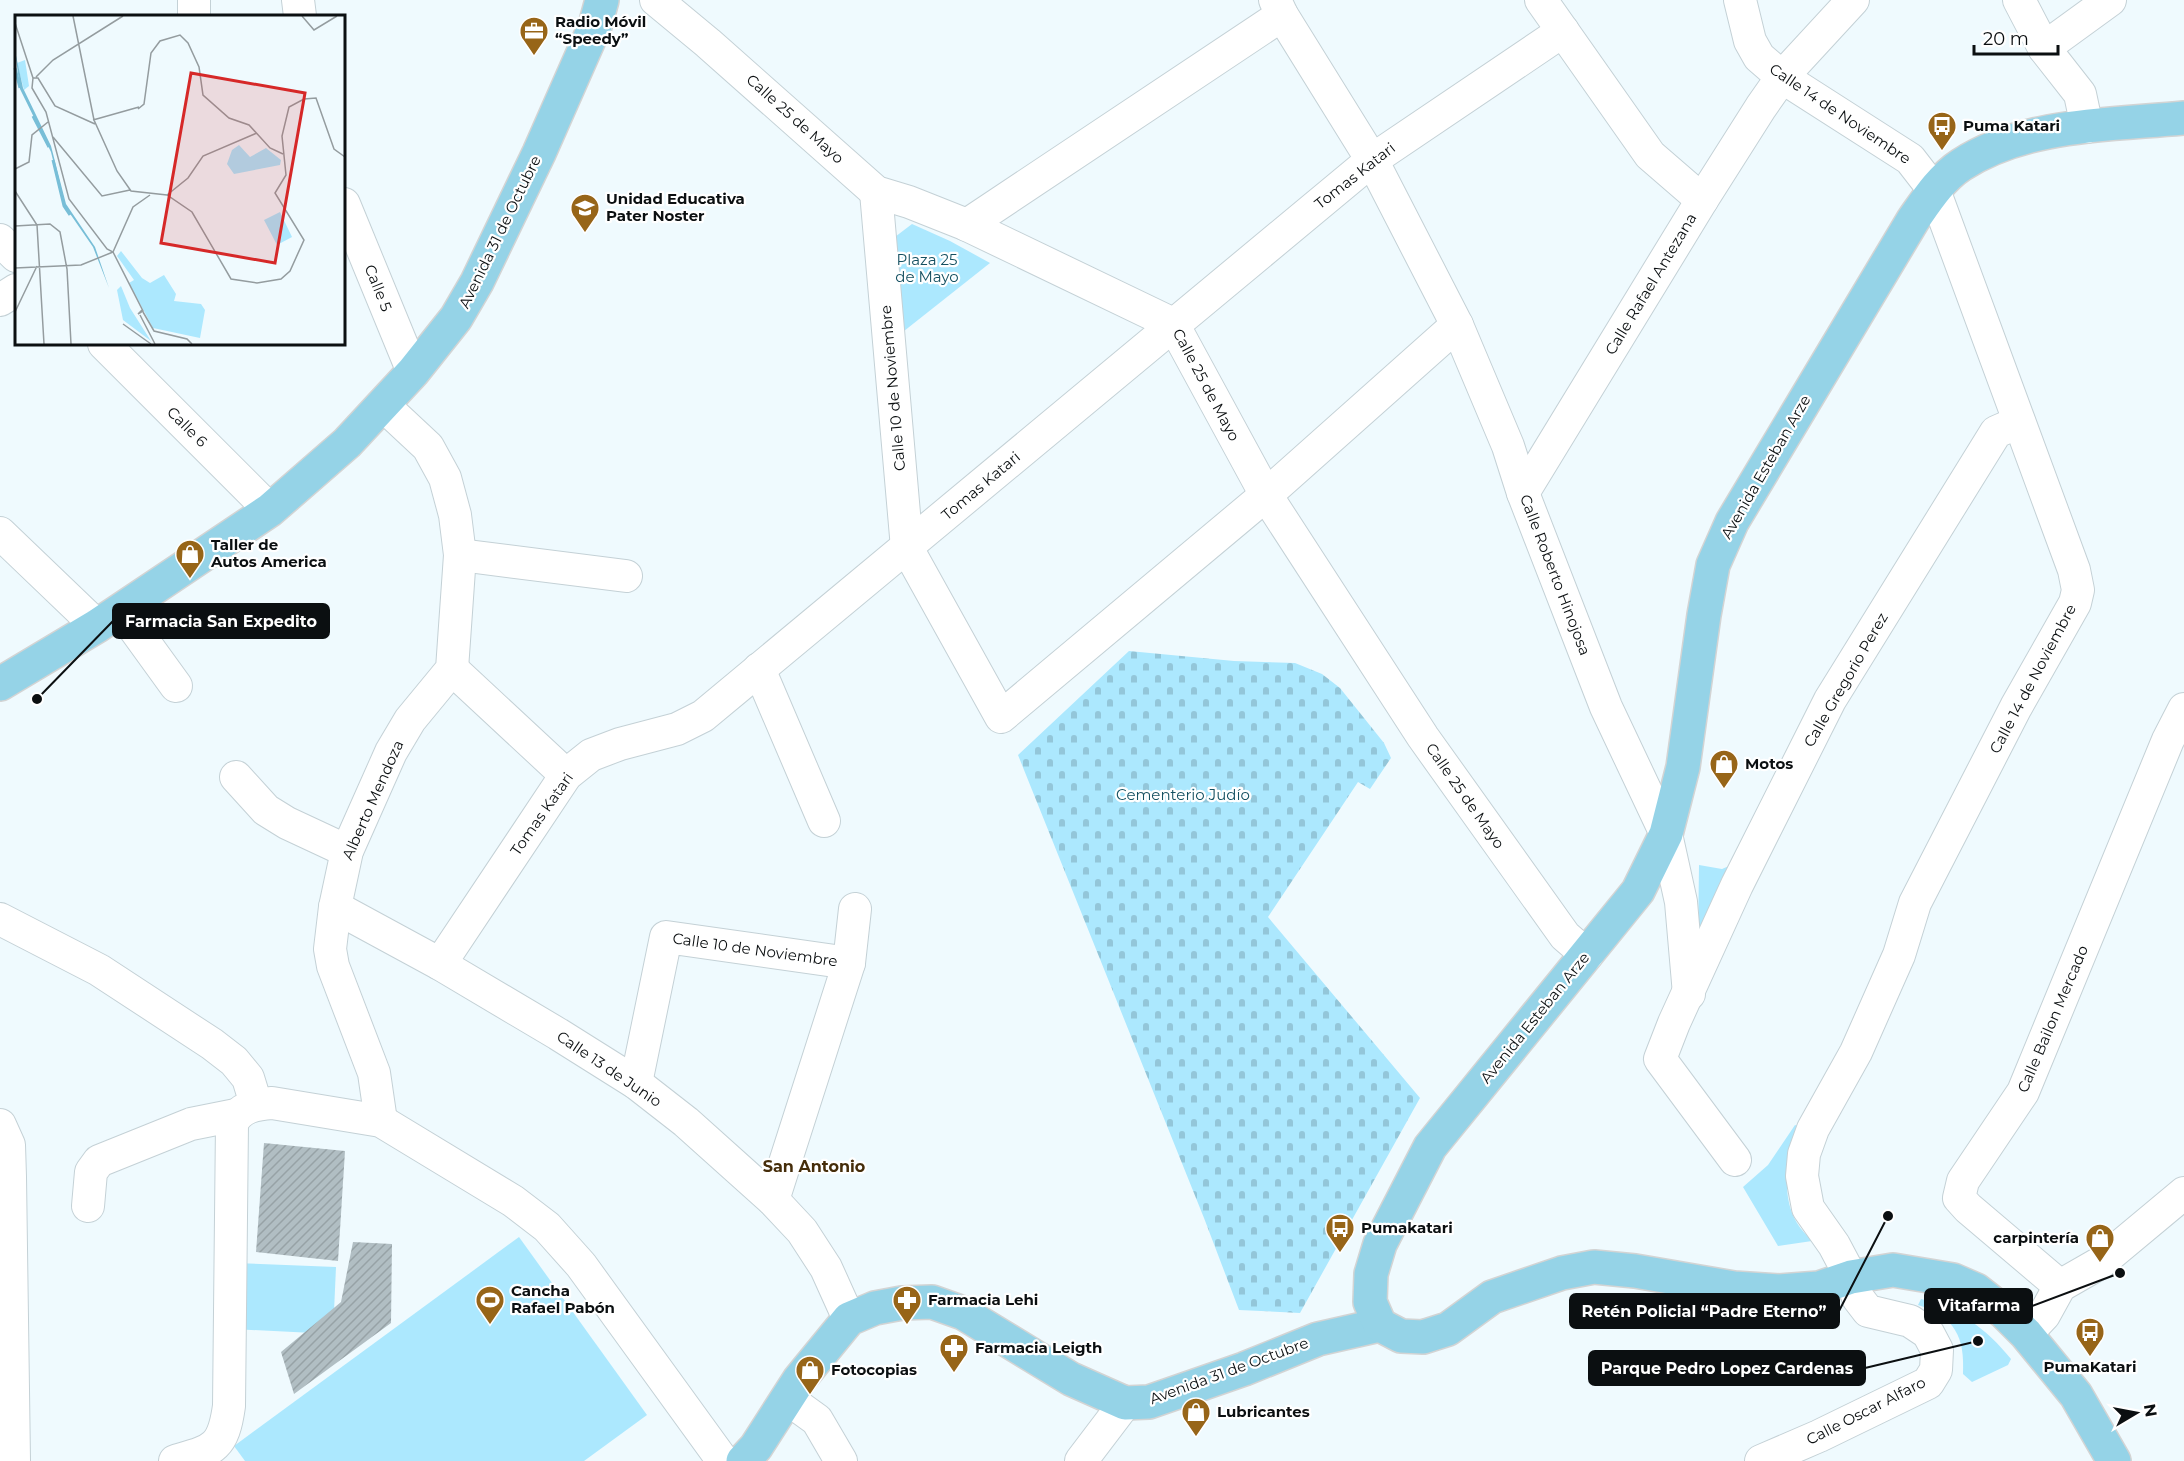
<svg xmlns="http://www.w3.org/2000/svg" width="2184" height="1461" font-family="Montserrat,sans-serif">
  <style>
    .cemetery { fill: url(#cemetery-stones) }
    .green { fill: #ace8fe }
    .building { fill: url(#building-hatch) }
    .lines { fill: none; stroke-linecap: round; stroke-linejoin: round }
    .minor-casing { stroke: #c4d1d6; stroke-width: 34 }
    .major-casing { stroke: #d3d4d4; stroke-width: 36 }
    .minor { stroke: #fff; stroke-width: 32 }
    .major { stroke: #95d3e7; stroke-width: 33 }
    .labels { text-anchor: middle; stroke-width: 4.5; stroke-linejoin: round; paint-order: stroke }
    .poi-label { font-size: 15px; font-weight: bold; fill: #0b0f11; stroke: #fff; text-anchor: start }
    .street-label { font-size: 15px; fill: #0b0f11; stroke: #fff }
    .park-label { font-size: 15px; fill: #145061; stroke: #fff }
    .neighbourhood-label { font-size: 16px; font-weight: bold; fill: #452d0a; stroke: #fff }
    .inset-river { fill: none; stroke: #78bed7; stroke-width: 3 }
    .inset-road { fill: none; stroke: #949c9f; stroke-width: 1.5 }
    .view { fill: #d62828; fill-opacity: 0.15; stroke: #d62828; stroke-width: 3 }
    .inset-edge { fill: none; stroke: #0b0f11; stroke-width: 3 }
    .leader { fill: none; stroke: #0b0f11; stroke-width: 2 }
    .callout-dot { fill: #0b0f11; stroke: #fff; stroke-width: 2 }
    .callout { fill: #0b0f11; stroke: #0b0f11; stroke-width: 2 }
    .callout-label { font-size: 16px; text-anchor: middle; font-weight: bold; fill: #fff }
  </style>
  <defs>
    <pattern id="cemetery-stones" width="16" height="16" patternUnits="userSpaceOnUse" patternTransform="scale(1.5)"><rect width="16" height="16" fill="#ace8fe"/><path d="M2 7V4a2 2 0 0 1 4 0v3zM10 15v-3a2 2 0 0 1 4 0v3z" fill="#93c6d9"/></pattern>
    <pattern id="building-hatch" width="6" height="6" patternUnits="userSpaceOnUse" patternTransform="scale(1.5)"><rect width="6" height="6" fill="#b1bec3"/><path d="M-1 1l2-2M0 6l6-6M5 7l2-2" fill="none" stroke="#97a2a6"/></pattern>
  </defs>
  <rect width="100%" height="100%" fill="#effafe"/>
  <!-- cemetery -->
  <path class="cemetery" d="M1129 651 1234 661 1295 663 1322 674 1340 688 1384 743 1391 758 1370 789 1358 782 1268 917 1420 1098 1300 1313 1239 1310 1204 1218 1018 755Z"/>
  <!-- green -->
  <g class="green">
    <path d="M912 224 950 241 990 263 899 335 891 240Z"/>
    <path d="M1699 865 1722 869 1729 866 1698 940Z"/>
    <path d="M1795 1125 1798 1126C1789 1158 1779 1192 1797 1223 1801 1230 1807 1235 1812 1241L1778 1246 1743 1187 1768 1165Z"/>
    <path d="M519 1237 647 1415 584 1461H245L234 1446Z"/>
    <path d="M235 1263 336 1267 333 1334 232 1329Z"/>
    <path d="M1921 1299C1958 1308 1987 1329 2011 1359L2008 1365 1972 1382 1963 1374C1965 1337 1955 1317 1918 1305Z"/>
  </g>
  <!-- building -->
  <g class="building">
    <path d="M264 1143 345 1151 338 1261 256 1252Z"/>
    <path d="M353 1242 392 1244 391 1323 294 1394 281 1352 341 1302Z"/>
  </g>
  <g class="lines">
    <!-- minor casing -->
    <g class="minor-casing">
      <g id="minor">
        <path d="M298 0 300 16"/>
        <path d="M656 0 708 43 876 192 909 202 967 225 1173 324 1266 495 1423 737 1565 936 1587 955"/>
        <path d="M1275 0 1282 15 1372 160 1457 325 1508 446 1523 493 1606 707 1666 834 1681 902 1689 994"/>
        <path d="M1541 0 1650 155 1702 200"/>
        <path d="M1740 0 1750 41 1759 57 1782 77 1910 159 1934 190 2074 570 2078 590 2075 603 2016 707 1915 903 1899 955 1856 1052 1813 1129 1804 1154 1802 1176 1808 1208 1834 1245 1851 1277 1858 1298 1868 1311 1910 1321 1928 1333 1937 1350 1936 1370 1928 1383 1819 1436 1761 1461"/>
        <path d="M2019 0 2044 48 2080 94 2087 127"/>
        <path d="M194 16V0"/>
        <path d="M2044 48 2110 0"/>
        <path d="M876 192 907 548 1001 717 1266 495 1457 325"/>
        <path d="M344 204 413 372"/>
        <path d="M967 225 1282 15"/>
        <path d="M0 240 16 256"/>
        <path d="M0 300 16 290"/>
        <path d="M104 344 270 510"/>
        <path d="M1523 493 1702 200 1761 107 1782 77 1853 0"/>
        <path d="M0 533 97 626"/>
        <path d="M460 555 626 576"/>
        <path d="M121 610 176 686"/>
        <path d="M452 669 566 775"/>
        <path d="M759 669 824 821"/>
        <path d="M236 777 266 810 287 823 347 851"/>
        <path d="M335 907 440 964 558 1034 636 1083 686 1122 773 1200 802 1231 826 1268 849 1319"/>
        <path d="M0 919 99 970 212 1044 234 1061 248 1078 256 1104"/>
        <path d="M440 964 566 775 591 755 620 744 677 729 703 716 1372 160 1563 31"/>
        <path d="M636 1083 666 937 849 963"/>
        <path d="M381 1121 374 1073 333 966 330 949 335 907 347 851 391 752 410 720 452 669 460 555 455 515 445 478 428 447 383 405"/>
        <path d="M0 1125 9 1145 10 1177 14 1461"/>
        <path d="M1735 1160 1660 1059 1674 1023 1737 885 1830 700 1996 432 2019 422"/>
        <path d="M773 1200 849 963 855 909"/>
        <path d="M88 1206 91 1172 99 1161 191 1124 236 1115"/>
        <path d="M2060 1286 1968 1208 1959 1198 1963 1181 2023 1092 2168 740 2184 709"/>
        <path d="M2026 1334 2044 1315 2060 1286 2100 1263 2184 1193"/>
        <path d="M788 1399 817 1420 841 1461"/>
        <path d="M175 1461C213 1450 223 1449 229 1406L232 1123C240 1107 256 1104 272 1103L381 1121 513 1201 547 1227 581 1265 723 1461"/>
        <path d="M1081 1461 1125 1403"/>
      </g>
    </g>
    <!-- major casing -->
    <g class="major-casing">
      <g id="major">
        <path d="M0 684 97 626 270 510 347 443 413 372 456 318 477 282 539 153 595 26 602 0"/>
        <path d="M743 1461 756 1447 799 1380 849 1319 875 1308 902 1303 932 1302 963 1313 1071 1379 1125 1403 1149 1402 1244 1369 1318 1339 1380 1325"/>
        <path d="M2114 1461 2076 1395 2026 1334 2004 1312 1976 1290 1953 1280 1893 1270 1851 1277 1819 1288 1779 1291 1734 1288 1635 1271 1594 1267 1562 1273 1492 1297 1448 1329 1423 1337 1401 1336 1380 1325 1370 1302 1371 1274 1380 1244 1430 1147 1638 891 1666 834 1683 767 1704 615 1713 565 1732 522 1913 220C1927 200 1941 178 1961 165 2026 123 2110 125 2184 118"/>
      </g>
    </g>
    <!-- minor -->
    <use href="#minor" class="minor"/>
    <!-- major -->
    <use href="#major" class="major"/>
  </g>
  <!-- icons -->
  <defs>
    <g id="office-pin" transform="scale(1.5)"><path d="M0 17L-7.5 6A9.5 9.5 0 1 1 7.5 6Z" fill="#976518" stroke="#fff"/><path d="M-6-3h4V-5.5h4V-3h4V5H-6ZM-1-4.5V-3h2v-1.5ZM-6 0V1H6V0Z" fill="#fff"/></g>
    <g id="bus-pin" transform="scale(1.5)"><path d="M0 17L-7.5 6A9.5 9.5 0 1 1 7.5 6Z" fill="#976518" stroke="#fff"/><path d="M-5-6H5V4H4V6H2V4H-2V6H-4V4H-5ZM-3.5-4V0h7V-4ZM-3.5 1.2v1.5H-2V1.2ZM2 1.2v1.5H3.5V1.2Z" fill="#fff"/></g>
    <g id="school-pin" transform="scale(1.5)"><path d="M0 17L-7.5 6A9.5 9.5 0 1 1 7.5 6Z" fill="#976518" stroke="#fff"/><path d="M0-5L7-2L0 1L-7-2ZM-4 1L0 2.5L4 1V4Q0 6-4 4Z" fill="#fff"/></g>
    <g id="shop-pin" transform="scale(1.5)"><path d="M0 17L-7.5 6A9.5 9.5 0 1 1 7.5 6Z" fill="#976518" stroke="#fff"/><path d="M-5-2.5h2.3a2.7 3.5 0 0 1 5.4 0H5L5.5 6h-11ZM-1.5-2.5h3a1.5 2.3 0 0 0-3 0Z" fill="#fff"/></g>
    <g id="stadium-pin" transform="scale(1.5)"><path d="M0 17L-7.5 6A9.5 9.5 0 1 1 7.5 6Z" fill="#976518" stroke="#fff"/><path d="M0-5a6.5 5 0 1 0 0 10a6.5 5 0 1 0 0-10ZM-3.5-1.8h7v3.6h-7Z" fill="#fff"/></g>
    <g id="pharmacy-pin" transform="scale(1.5)"><path d="M0 17L-7.5 6A9.5 9.5 0 1 1 7.5 6Z" fill="#976518" stroke="#fff"/><path d="M-2-6h4v4h4v4h-4v4h-4v-4h-4v-4h4Z" fill="#fff"/></g>
  </defs>
  <g fill-rule="evenodd">
    <use href="#office-pin" x="534" y="31"/>
    <use href="#bus-pin" x="1942" y="126"/>
    <use href="#school-pin" x="585" y="208"/>
    <use href="#shop-pin" x="190" y="554"/>
    <use href="#shop-pin" x="1724" y="764"/>
    <use href="#bus-pin" x="1340" y="1228"/>
    <use href="#shop-pin" x="2100" y="1238"/>
    <use href="#stadium-pin" x="490" y="1300"/>
    <use href="#pharmacy-pin" x="907" y="1300"/>
    <use href="#bus-pin" x="2090" y="1332"/>
    <use href="#pharmacy-pin" x="954" y="1348"/>
    <use href="#shop-pin" x="810" y="1370"/>
    <use href="#shop-pin" x="1196" y="1412"/>
  </g>
  <g class="labels">
    <!-- poi labels -->
    <g class="poi-label">
      <text x="555" y="27">Radio Móvil<tspan x="555" dy="17">“Speedy”</tspan></text>
      <text x="1963" y="131">Puma Katari</text>
      <text x="606" y="204">Unidad Educativa<tspan x="606" dy="17">Pater Noster</tspan></text>
      <text x="211" y="550">Taller de<tspan x="211" dy="17">Autos America</tspan></text>
      <text x="1745" y="769">Motos</text>
      <text x="1361" y="1233">Pumakatari</text>
      <text x="2079" y="1243" text-anchor="end">carpintería</text>
      <text x="511" y="1296">Cancha<tspan x="511" dy="17">Rafael Pabón</tspan></text>
      <text x="928" y="1305">Farmacia Lehi</text>
      <text x="975" y="1353">Farmacia Leigth</text>
      <text x="2090" y="1372" text-anchor="middle">PumaKatari</text>
      <text x="831" y="1375">Fotocopias</text>
      <text x="1217" y="1417">Lubricantes</text>
    </g>
    <!-- street labels -->
    <g class="street-label">
      <text transform="translate(1840 114) rotate(34)" y="5">Calle 14 de Noviembre</text>
      <text transform="translate(795 119) rotate(42)" y="5">Calle 25 de Mayo</text>
      <text transform="translate(1355 176) rotate(-38)" y="5">Tomas Katari</text>
      <text transform="translate(500 232) rotate(-64)" y="5">Avenida 31 de Octubre</text>
      <text transform="translate(1651 284) rotate(-59)" y="5">Calle Rafael Antezana</text>
      <text transform="translate(378 288) rotate(68)" y="5">Calle 5</text>
      <text transform="translate(1206 385) rotate(62)" y="5">Calle 25 de Mayo</text>
      <text transform="translate(893 388) rotate(-95)" y="5">Calle 10 de Noviembre</text>
      <text transform="translate(187 427) rotate(45)" y="5">Calle 6</text>
      <text transform="translate(1766 467) rotate(-60)" y="5">Avenida Esteban Arze</text>
      <text transform="translate(981 486) rotate(-40)" y="5">Tomas Katari</text>
      <text transform="translate(1555 575) rotate(69)" y="5">Calle Roberto Hinojosa</text>
      <text transform="translate(2033 679) rotate(-62)" y="5">Calle 14 de Noviembre</text>
      <text transform="translate(1846 680) rotate(-60)" y="5">Calle Gregorio Perez</text>
      <text transform="translate(1465 796) rotate(55)" y="5">Calle 25 de Mayo</text>
      <text transform="translate(373 800) rotate(-66)" y="5">Alberto Mendoza</text>
      <text transform="translate(542 814) rotate(-55)" y="5">Tomas Katari</text>
      <text transform="translate(755 950) rotate(8)" y="5">Calle 10 de Noviembre</text>
      <text transform="translate(1535 1018) rotate(-51)" y="5">Avenida Esteban Arze</text>
      <text transform="translate(2053 1019) rotate(-67)" y="5">Calle Bailon Mercado</text>
      <text transform="translate(609 1069) rotate(34)" y="5">Calle 13 de Junio</text>
      <text transform="translate(1229 1371) rotate(-20)" y="5">Avenida 31 de Octubre</text>
      <text transform="translate(1866 1411) rotate(-27)" y="5">Calle Oscar Alfaro</text>
    </g>
    <!-- park labels -->
    <g class="park-label">
      <text x="927" y="265">Plaza 25<tspan x="927" dy="17">de Mayo</tspan></text>
      <text x="1183" y="800">Cementerio Judío</text>
    </g>
    <!-- neighbourhood labels -->
    <g class="neighbourhood-label">
      <text x="814" y="1172">San Antonio</text>
    </g>
  </g>
  <!-- overview -->
  <g transform="translate(15 15)">
    <rect width="330" height="330" fill="#effafe"/>
    <path d="M106 271 115 293 136 326 108 305 102 275Z" fill="#ace8fe"/>
    <path d="M224 130 235 142 251 133 266 145 265 150 219 159 212 149 217 135Z" fill="#ace8fe"/>
    <path d="M10 45 14 71 9 75 2 48ZM265 197 277 222 262 230 249 205ZM106 236 127 263 135 268 149 260 161 279 159 286 186 289 190 295 185 323 138 313 114 268 119 265 102 241Z" fill="#ace8fe"/>
    <path d="M0 36 8 73 36 131 51 189 80 232 94 273 78 232 49 190 36 137 5 74Z" fill="#78bed7"/>
    <path class="inset-river" d="M0 53 5 73M18 101 34 132M38 145 49 191 55 200"/>
    <path class="inset-road" d="M58 1 79 105 102 156 116 176 152 180 177 197 216 264 242 268 266 264 275 256 289 225 260 178 271 160 267 121 274 92 289 84 301 83 319 134 330 142M287 1 299 15 322 1M0 8 18 63M21 62 38 45 108 1M18 63 17 73 31 97 54 184 92 234 98 237 128 296 123 299 127 295M18 63H23L40 91 80 109M123 94 129 89 136 38 145 26 165 20 173 28 184 52 188 80 214 103 234 110 255 133 268 139M78 105 124 92M38 122 87 181 115 175M0 154 14 147 17 120 33 107M0 176 22 210 29 329M152 180 173 163 188 141 242 118M0 211 35 209 45 217 52 254 56 329M98 237 118 192 135 180M0 253 66 250 98 237M0 297 22 251M128 297 139 316 172 324 177 329M125 300 140 329M108 309 136 329"/>
    <path class="view" d="M176 58 290 78 260 248 146 228Z"/>
    <rect width="330" height="330" class="inset-edge"/>
  </g>
  <!-- callouts -->
  <path class="leader" d="M37 699L113 621M2120 1273L2032 1306M1888 1216L1839 1311M1978 1341L1865 1368"/>
  <g class="callout-dot">
    <circle cx="37" cy="699" r="6"/>
    <circle cx="2120" cy="1273" r="6"/>
    <circle cx="1888" cy="1216" r="6"/>
    <circle cx="1978" cy="1341" r="6"/>
  </g>
  <g class="callout">
    <rect x="113" y="604" width="216" height="34" rx="6"/>
    <rect x="1925" y="1289" width="107" height="34" rx="6"/>
    <rect x="1570" y="1294" width="269" height="34" rx="6"/>
    <rect x="1589" y="1351" width="276" height="34" rx="6"/>
  </g>
  <g class="callout-label">
    <text x="221" y="627">Farmacia San Expedito</text>
    <text x="1979" y="1311">Vitafarma</text>
    <text x="1704" y="1317">Retén Policial “Padre Eterno”</text>
    <text x="1727" y="1374">Parque Pedro Lopez Cardenas</text>
  </g>
  <!-- north arrow -->
  <g transform="translate(2136 1413) rotate(80)" stroke="#ffffff" stroke-width="4.5" paint-order="stroke">
  <path d="M0-4.5L10 22L0 15L-10 22Z" fill="#0b0f11"/>
  <text y="-9" font-size="16" font-weight="bold" text-anchor="middle" fill="#0b0f11">N</text>
  </g>
  <!-- scale -->
  <path d="M1974 45v9h84v-9" fill="none" stroke="#0b0f11" stroke-width="3"/>
  <text x="1983" y="45" font-size="18" fill="#0b0f11" stroke="#ffffff" stroke-width="4.5" paint-order="stroke">20 m</text>
</svg>
